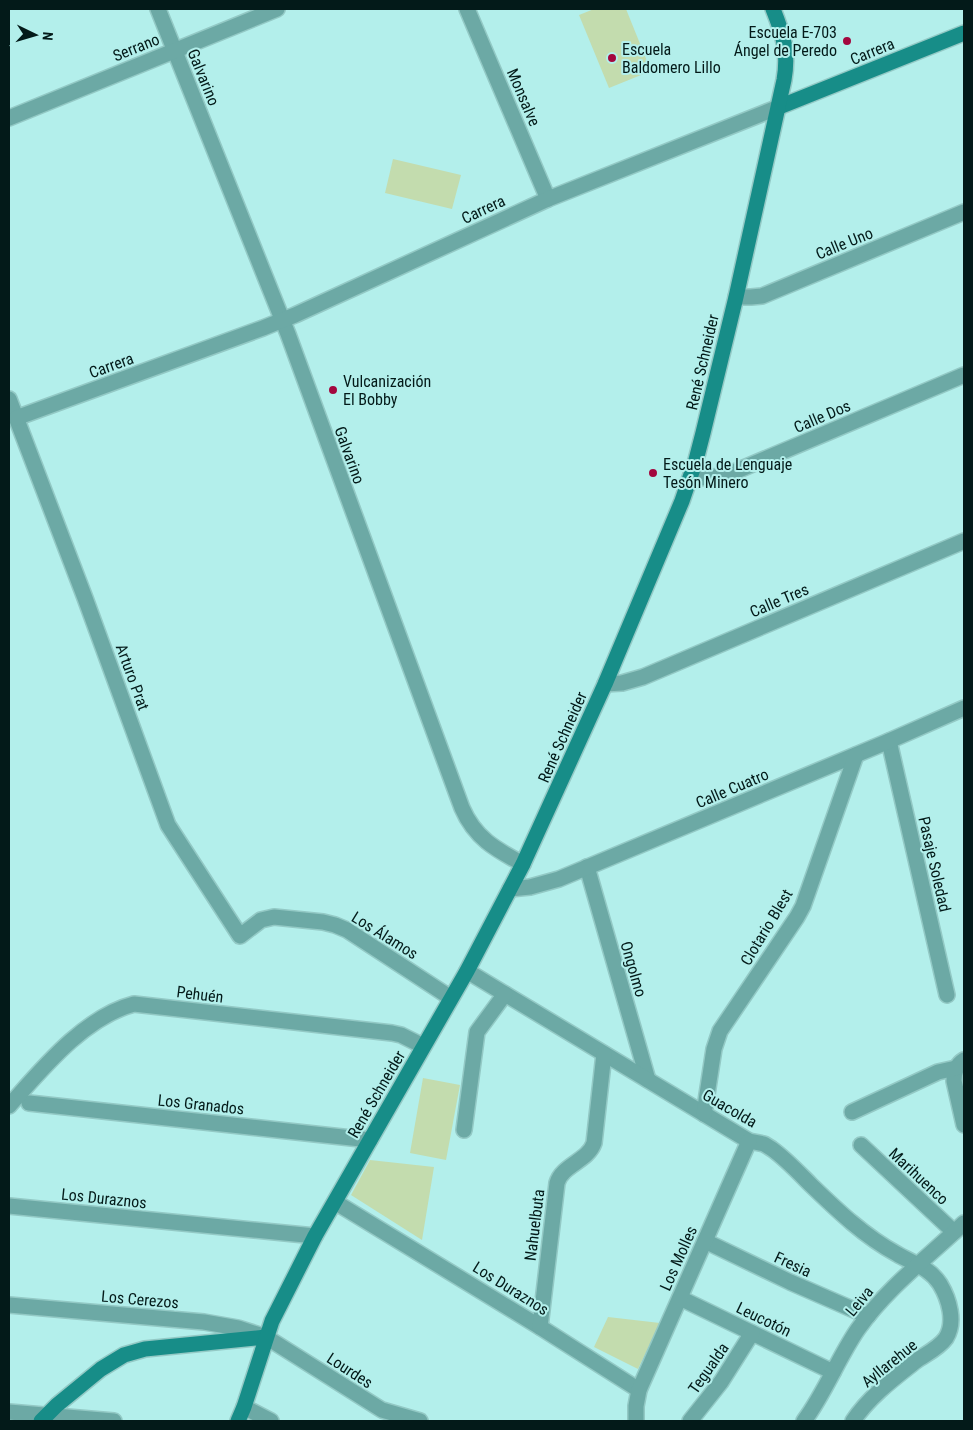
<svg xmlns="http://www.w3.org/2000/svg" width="973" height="1430" font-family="'Roboto Condensed',sans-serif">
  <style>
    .green { fill: #c3dcae }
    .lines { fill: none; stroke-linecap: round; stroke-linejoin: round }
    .street-casing { stroke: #93c9c5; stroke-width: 18 }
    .secondary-casing { stroke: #93c9c5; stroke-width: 18 }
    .street { stroke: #6ca9a5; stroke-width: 15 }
    .secondary { stroke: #178d88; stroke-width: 15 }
    .poi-dot { fill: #a3073e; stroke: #b3efeb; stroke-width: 2 }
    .labels { text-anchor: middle; stroke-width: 4; stroke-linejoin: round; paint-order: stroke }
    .poi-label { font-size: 16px; fill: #031a19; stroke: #b3efeb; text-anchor: start }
    .street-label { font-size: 16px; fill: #031a19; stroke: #b3efeb }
  </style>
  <rect width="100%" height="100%" fill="#b3efeb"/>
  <!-- green -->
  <g class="green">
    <path d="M594 9H626L651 71 609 88 579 15Z"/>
    <path d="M393 159 461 175 452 209 385 193Z"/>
    <path d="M423 1078 460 1085 446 1160 410 1153Z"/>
    <path d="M370 1160 434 1167 422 1240 351 1195Z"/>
    <path d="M608 1317 660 1323 638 1369 594 1347Z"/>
  </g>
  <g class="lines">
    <!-- street casing -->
    <g class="street-casing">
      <g id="street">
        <path d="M158 9 288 334 462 808C475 838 495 849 523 864"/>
        <path d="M467 9 548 199"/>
        <path d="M9 118 277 9"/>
        <path d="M736 297H751L762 296 964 212"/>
        <path d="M9 399 85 598 168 825 240 936 261 920 274 917 323 922 335 925 347 930 451 998"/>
        <path d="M16 418 263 328 295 315 548 199 779 107"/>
        <path d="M691 477C706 479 719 477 734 472L964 375"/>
        <path d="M605 684 622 683 643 677 964 541"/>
        <path d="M889 741 947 995"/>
        <path d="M587 867 648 1080"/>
        <path d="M510 889 530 887 559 879 889 741 964 708"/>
        <path d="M467 971 749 1141 764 1144 772 1149C786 1159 799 1173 811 1185 838 1211 864 1236 897 1254 912 1263 929 1267 940 1284 949 1299 956 1322 946 1338 939 1348 926 1354 916 1361 893 1379 869 1397 853 1421"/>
        <path d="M964 1060C956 1065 954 1072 954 1081L964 1125"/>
        <path d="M29 1103 370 1140"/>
        <path d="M9 1106C42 1069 84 1017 134 1004L392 1033 401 1035 423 1046"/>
        <path d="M852 1112 938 1072 956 1068"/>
        <path d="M704 1114 714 1049 720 1031 797 917 803 906 856 755"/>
        <path d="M464 1130 477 1032 505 994"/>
        <path d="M861 1145 954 1232"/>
        <path d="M335 1202 540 1327 639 1390"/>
        <path d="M9 1206 315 1236"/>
        <path d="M705 1241 790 1282 868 1316"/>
        <path d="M680 1298 833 1372"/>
        <path d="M9 1305 204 1322 238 1328 266 1337 382 1410 420 1421"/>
        <path d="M540 1327 557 1183C562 1165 588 1161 594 1143L604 1054"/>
        <path d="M244 1407 271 1421"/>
        <path d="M9 1412 114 1421"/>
        <path d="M636 1421V1406L639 1390 749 1141"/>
        <path d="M690 1421 721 1382 752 1333"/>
        <path d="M804 1421C825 1393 838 1358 858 1329 887 1288 928 1257 964 1223"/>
      </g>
    </g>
    <!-- secondary casing -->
    <g class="secondary-casing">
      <g id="secondary">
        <path d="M779 107 964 33"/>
        <path d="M41 1421 57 1405 101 1369 124 1355 145 1349 266 1337"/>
        <path d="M238 1421 244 1407 272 1321 315 1236 467 971 523 864 605 684 682 501 696 460 703 433 736 297 784 80C789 52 783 34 773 9"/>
      </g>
    </g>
    <!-- street -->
    <use href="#street" class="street"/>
    <!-- secondary -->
    <use href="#secondary" class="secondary"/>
  </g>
  <!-- markers -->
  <g class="poi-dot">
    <circle cx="847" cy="41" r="5"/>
    <circle cx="612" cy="58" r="5"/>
    <circle cx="333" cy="390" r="5"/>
    <circle cx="653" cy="473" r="5"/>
  </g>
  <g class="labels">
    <!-- poi labels -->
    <g class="poi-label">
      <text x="837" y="38" text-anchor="end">Escuela E-703<tspan x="837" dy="18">Ángel de Peredo</tspan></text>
      <text x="622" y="55">Escuela<tspan x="622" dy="18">Baldomero Lillo</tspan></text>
      <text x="343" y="387">Vulcanización<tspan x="343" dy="18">El Bobby</tspan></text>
      <text x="663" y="470">Escuela de Lenguaje<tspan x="663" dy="18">Tesón Minero</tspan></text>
    </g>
    <!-- street labels -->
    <g class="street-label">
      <text transform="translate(136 47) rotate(-22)" y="6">Serrano</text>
      <text transform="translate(872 51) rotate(-22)" y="6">Carrera</text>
      <text transform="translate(204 77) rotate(68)" y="6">Galvarino</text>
      <text transform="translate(524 97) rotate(67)" y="6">Monsalve</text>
      <text transform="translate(483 209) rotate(-25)" y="6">Carrera</text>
      <text transform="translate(844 243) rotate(-22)" y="6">Calle Uno</text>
      <text transform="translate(702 362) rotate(-77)" y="6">René Schneider</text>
      <text transform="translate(111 365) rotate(-20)" y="6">Carrera</text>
      <text transform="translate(822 416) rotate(-23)" y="6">Calle Dos</text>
      <text transform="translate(350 455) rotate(70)" y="6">Galvarino</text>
      <text transform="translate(779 600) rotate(-23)" y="6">Calle Tres</text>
      <text transform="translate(133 677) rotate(70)" y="6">Arturo Prat</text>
      <text transform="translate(562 737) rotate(-66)" y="6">René Schneider</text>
      <text transform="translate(732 788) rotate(-23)" y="6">Calle Cuatro</text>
      <text transform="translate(935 864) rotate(77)" y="6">Pasaje Soledad</text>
      <text transform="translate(766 927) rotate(-59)" y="6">Clotario Blest</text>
      <text transform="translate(385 935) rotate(32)" y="6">Los Álamos</text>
      <text transform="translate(634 969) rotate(74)" y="6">Ongolmo</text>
      <text transform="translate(200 994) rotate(7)" y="6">Pehuén</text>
      <text transform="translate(376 1094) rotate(-60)" y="6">René Schneider</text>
      <text transform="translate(201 1104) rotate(6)" y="6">Los Granados</text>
      <text transform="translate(730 1108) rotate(30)" y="6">Guacolda</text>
      <text transform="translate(919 1176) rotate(43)" y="6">Marihuenco</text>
      <text transform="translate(104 1198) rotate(6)" y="6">Los Duraznos</text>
      <text transform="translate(534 1225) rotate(-83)" y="6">Nahuelbuta</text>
      <text transform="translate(678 1258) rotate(-66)" y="6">Los Molles</text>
      <text transform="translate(793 1264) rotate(25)" y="6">Fresia</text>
      <text transform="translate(511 1288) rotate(32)" y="6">Los Duraznos</text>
      <text transform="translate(140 1299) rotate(5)" y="6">Los Cerezos</text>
      <text transform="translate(859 1301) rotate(-50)" y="6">Leiva</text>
      <text transform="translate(764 1319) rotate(26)" y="6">Leucotón</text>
      <text transform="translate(889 1363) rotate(-39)" y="6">Ayllarehue</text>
      <text transform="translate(708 1368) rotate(-55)" y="6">Tegualda</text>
      <text transform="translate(350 1370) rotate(33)" y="6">Lourdes</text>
    </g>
  </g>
  <!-- border -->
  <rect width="973" height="1430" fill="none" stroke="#031a19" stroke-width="20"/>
  <!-- north arrow -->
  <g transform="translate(35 35) rotate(95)" stroke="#b3efeb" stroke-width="4" paint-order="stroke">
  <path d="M0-4L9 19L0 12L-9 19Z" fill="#031a19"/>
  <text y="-8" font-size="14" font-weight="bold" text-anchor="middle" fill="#031a19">N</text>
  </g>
</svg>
